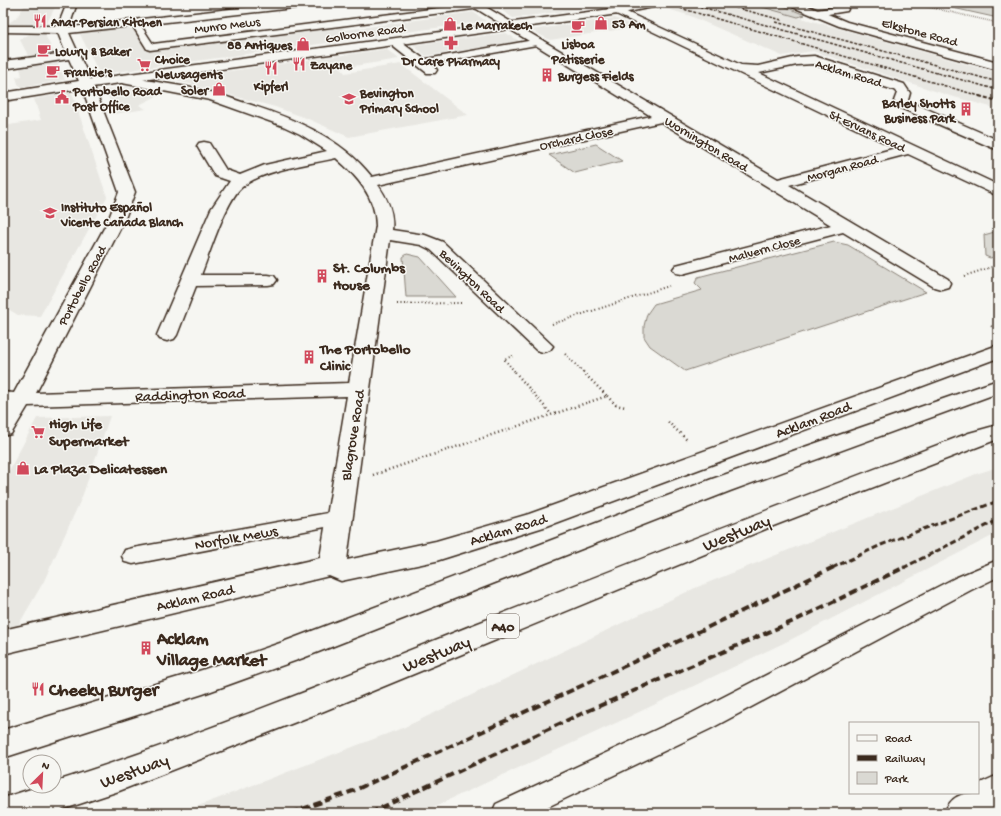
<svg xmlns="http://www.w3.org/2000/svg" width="1001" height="816" font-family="'Gochi Hand',sans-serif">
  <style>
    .built { fill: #e8e7e2 }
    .green { fill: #dad9d3; stroke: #8a8278 }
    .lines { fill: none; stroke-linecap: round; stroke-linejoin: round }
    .lane-casing { stroke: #3b2a1e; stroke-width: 3 }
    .street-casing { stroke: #3b2a1e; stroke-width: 3 }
    .secondary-casing { stroke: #3b2a1e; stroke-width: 3 }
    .highway-casing { stroke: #3b2a1e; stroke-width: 3 }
    .path-far2 { stroke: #3b2a1e; stroke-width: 1.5; stroke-dasharray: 0.5 1.5; stroke-linecap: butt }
    .path-far1 { stroke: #3b2a1e; stroke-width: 2; stroke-dasharray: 1 2.5; stroke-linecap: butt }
    .path { stroke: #3b2a1e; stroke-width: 2.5; stroke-dasharray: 1 3; stroke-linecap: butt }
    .lane { fill: #f6f6f2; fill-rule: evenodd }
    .street { fill: #f6f6f2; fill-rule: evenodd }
    .secondary { fill: #f6f6f2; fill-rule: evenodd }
    .highway { fill: #f6f6f2; fill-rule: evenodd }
    .rail-far3 { stroke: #3b2a1e; stroke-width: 1.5; stroke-dasharray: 3 1.5; stroke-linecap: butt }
    .rail-far2 { stroke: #3b2a1e; stroke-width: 2; stroke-dasharray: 4 2; stroke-linecap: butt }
    .rail-far1 { stroke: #3b2a1e; stroke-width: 3; stroke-dasharray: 6 3; stroke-linecap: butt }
    .rail { stroke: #3b2a1e; stroke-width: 4; stroke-dasharray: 8 4; stroke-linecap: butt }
    .labels { text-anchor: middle; stroke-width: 3; stroke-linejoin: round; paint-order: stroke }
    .far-poi-label { font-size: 13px; font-weight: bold; fill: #3b2a1e; stroke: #f6f6f2; text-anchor: start }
    .far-street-label { font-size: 13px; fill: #3b2a1e; stroke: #f6f6f2 }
    .shield { fill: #f6f6f2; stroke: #73675e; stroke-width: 1 }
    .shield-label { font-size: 14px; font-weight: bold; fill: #3b2a1e }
    .poi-label { font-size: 15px; font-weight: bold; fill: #3b2a1e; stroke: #f6f6f2; text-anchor: start }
    .street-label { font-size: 15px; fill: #3b2a1e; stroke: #f6f6f2 }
    .near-street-label { font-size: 18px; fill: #3b2a1e; stroke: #f6f6f2 }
    .near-poi-label { font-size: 18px; font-weight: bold; fill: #3b2a1e; stroke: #f6f6f2; text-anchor: start }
  </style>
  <rect width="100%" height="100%" fill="#f6f6f2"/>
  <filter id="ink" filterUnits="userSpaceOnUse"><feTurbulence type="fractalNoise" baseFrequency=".025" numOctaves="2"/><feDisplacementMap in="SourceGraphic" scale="8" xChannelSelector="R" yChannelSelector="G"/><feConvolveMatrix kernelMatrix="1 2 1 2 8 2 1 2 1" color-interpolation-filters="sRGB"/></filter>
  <g filter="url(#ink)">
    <!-- built -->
    <g class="built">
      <path d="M26 3H57L47 23 6 25 17 17Z"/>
      <path d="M491 3H624L513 18Z"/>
      <path d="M647 3H748L998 73V109L947 95 813 51 782 56 688 15Z"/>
      <path d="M473 12 486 21 102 74 99 73 79 32 133 26 150 50 341 26 346 30Z"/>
      <path d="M615 18 635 27 550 40 531 30Z"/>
      <path d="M31 33H44L55 55 30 59 20 40Z"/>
      <path d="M506 33 521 42 426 56 413 45Z"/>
      <path d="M386 49 399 59 341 68 345 73 401 64 468 115 349 137 306 118 275 107 178 81 180 78Z"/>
      <path d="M56 60 65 80 22 87 18 84 16 77 22 76 19 65Z"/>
      <path d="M127 87 161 94 139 105 146 109 114 114 106 90Z"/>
      <path d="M69 93H72L107 197 40 316 18 315 3 306V126L41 120 34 99Z"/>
      <path d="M110 416 82 497 44 581 15 631 3 632V482L37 418Z"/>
      <path d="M998 467V533L790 640 616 723 420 813H180L405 727 695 588 976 474Z"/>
    </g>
    <!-- green -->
    <g class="green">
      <path d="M748 3H776L805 15 798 17Z"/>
      <path d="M937 3H992L998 4V18L935 4Z"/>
      <path d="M596 144 622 161 575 173 549 155Z"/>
      <path d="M998 231V256L990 258 985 256 984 235Z"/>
      <path d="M834 242 848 245 926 292 685 371 650 346 644 337V326L647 314 654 304 702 290 695 283 698 277Z"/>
      <path d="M407 254 420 257 456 297H406L403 257Z"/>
    </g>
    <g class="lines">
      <!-- lane casing -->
      <g class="lane-casing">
        <g id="lane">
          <path d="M478 3 481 4 482 6 481 8 150 50 147 49 131 23 132 21H138L153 44Z"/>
          <path d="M844 6 847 7 848 9 847 11 816 16 812 13 816 10Z"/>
          <path d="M539 39 542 40 544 42 542 44 421 66 416 63 421 60Z"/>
          <path d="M339 511 346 513 349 518 346 523 133 564 125 562 122 556 125 550 133 548Z"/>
          <path d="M998 560V577L971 590 710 729 535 813H492L496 804 692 713 955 578Z"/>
        </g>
      </g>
      <!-- street casing -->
      <g class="street-casing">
        <g id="street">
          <path d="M67 3H77L69 27H71L283 3H316L311 6 69 33 95 90 135 192 124 221 36 393 349 383 376 226C376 197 357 176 336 158 311 164 254 171 238 191 223 210 210 252 201 275H268L274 276 277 280 274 284 268 285 196 286 177 335 174 339 167 341 160 339 157 335 211 209 230 181 215 176 197 146 199 143 204 142 209 143 226 170 240 175 265 165 327 151 300 134 283 126 210 100 117 82 115 79 117 76 121 75C149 82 177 84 205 91 217 93 230 98 242 102 290 117 340 136 372 177L651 116 467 3H479L778 179 896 148 614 13 613 11 618 8 741 65 758 66 797 57 814 56 904 84 910 93 908 100 911 102 998 140V149L993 148 901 108 894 101 897 93 894 90 813 64 797 65 759 73 998 185V196L908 154 789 185 948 279 950 283 948 287 941 289 934 287 843 232 682 274 676 273 673 269 676 265 831 225 661 122 378 185C388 199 394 213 392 230L425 235 443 242 553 346 550 350 543 352 536 350 431 250 421 245 390 240 347 560 436 541 529 514 998 345V358L547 526 436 561 341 581 329 576 3 654V630L320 558 347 396 28 406 11 434 3 436V411L6 406H3V392L14 393 108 221 119 192 83 90 69 59 3 69V61L66 53 58 33 3 32V26H58Z"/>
          <path d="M394 39 398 40 435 67 437 70 435 73H427L390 44 388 42 390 40Z"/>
          <path d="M998 775V808L990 813H944C952 796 960 793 978 793V784Z"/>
        </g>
      </g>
      <!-- secondary casing -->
      <g class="secondary-casing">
        <g id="secondary">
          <path d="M642 3H663L658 6 618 14 85 88 3 101V93L85 80 618 8Z"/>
          <path d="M787 3H801L847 22 998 62V70L839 26 788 5Z"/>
        </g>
      </g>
      <!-- highway casing -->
      <g class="highway-casing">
        <g id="highway">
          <path d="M998 380V393L730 491 303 658 203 694 3 758V730L202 670 283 642 712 479Z"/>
          <path d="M998 425V439L768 528 324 711 119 791 52 813H3V798L40 786H54V782C196 737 335 680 473 625 638 560 803 496 969 433Z"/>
        </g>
      </g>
      <!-- path-far2 -->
      <path class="path-far2" d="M911 3 998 23"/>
      <!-- path-far1 -->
      <g class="path-far1">
        <path d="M964 276 998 265"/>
        <path d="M397 304 462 303"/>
        <path d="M552 324 669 286"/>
        <path d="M991 326 998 330"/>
        <path d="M565 354 584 373"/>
        <path d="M513 356 504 359 516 373"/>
      </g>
      <!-- path -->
      <g class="path">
        <path d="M515 372 551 414"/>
        <path d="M607 396 616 405 625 407"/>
        <path d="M668 422 688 441"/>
        <path d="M373 475 607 396 583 372"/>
      </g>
      <!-- lane -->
      <use href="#lane" class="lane"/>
      <!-- street -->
      <use href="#street" class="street"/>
      <!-- secondary -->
      <use href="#secondary" class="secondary"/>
      <!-- highway -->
      <use href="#highway" class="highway"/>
      <!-- rail-far3 -->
      <g class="rail-far3">
        <path d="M663 3 983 97"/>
        <path d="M687 3 998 90"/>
        <path d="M718 3 782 20"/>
        <path d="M776 22 998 82"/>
      </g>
      <!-- rail-far2 -->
      <path class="rail-far2" d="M979 96 998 101"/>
      <!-- rail-far1 -->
      <g class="rail-far1">
        <path d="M832 568 881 545 998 501"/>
        <path d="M903 568 998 520"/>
      </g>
      <!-- rail -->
      <g class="rail">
        <path d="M291 813 353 791 681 640 834 567"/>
        <path d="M370 813 574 717 796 620 905 567"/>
      </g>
    </g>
  </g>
  <!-- icons -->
  <defs>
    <g id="restaurant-bare" transform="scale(1.08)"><path d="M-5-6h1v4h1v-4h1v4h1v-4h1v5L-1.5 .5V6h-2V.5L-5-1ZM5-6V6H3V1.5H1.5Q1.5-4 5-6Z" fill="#d1495b" stroke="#f6f6f2" stroke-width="2.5" paint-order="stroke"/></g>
    <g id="shop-bare" transform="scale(1.08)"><path d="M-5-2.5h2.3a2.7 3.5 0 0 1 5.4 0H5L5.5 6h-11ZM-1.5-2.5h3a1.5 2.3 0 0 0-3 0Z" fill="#d1495b" stroke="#f6f6f2" stroke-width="2.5" paint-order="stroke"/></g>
    <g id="cafe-bare" transform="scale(1.08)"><path d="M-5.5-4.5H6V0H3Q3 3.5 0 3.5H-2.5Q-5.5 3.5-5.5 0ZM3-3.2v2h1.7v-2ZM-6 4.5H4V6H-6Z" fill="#d1495b" stroke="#f6f6f2" stroke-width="2.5" paint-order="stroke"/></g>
    <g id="pharmacy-bare" transform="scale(1.08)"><path d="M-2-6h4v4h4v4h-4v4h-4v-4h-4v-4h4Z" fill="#d1495b" stroke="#f6f6f2" stroke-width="2.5" paint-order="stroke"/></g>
    <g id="supermarket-bare" transform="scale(1.08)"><path d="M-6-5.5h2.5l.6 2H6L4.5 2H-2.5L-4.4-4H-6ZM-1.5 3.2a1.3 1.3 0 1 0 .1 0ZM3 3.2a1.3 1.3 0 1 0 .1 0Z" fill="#d1495b" stroke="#f6f6f2" stroke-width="2.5" paint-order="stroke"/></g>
    <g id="building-bare" transform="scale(1.08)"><path d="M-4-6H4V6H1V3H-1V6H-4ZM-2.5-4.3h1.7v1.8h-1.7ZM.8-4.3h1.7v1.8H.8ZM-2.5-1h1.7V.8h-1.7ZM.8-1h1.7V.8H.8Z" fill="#d1495b" stroke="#f6f6f2" stroke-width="2.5" paint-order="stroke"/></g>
    <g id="civic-bare" transform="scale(1.08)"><path d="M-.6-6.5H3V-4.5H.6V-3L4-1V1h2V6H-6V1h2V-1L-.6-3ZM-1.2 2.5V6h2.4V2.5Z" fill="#d1495b" stroke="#f6f6f2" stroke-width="2.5" paint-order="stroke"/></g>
    <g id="school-bare" transform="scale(1.08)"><path d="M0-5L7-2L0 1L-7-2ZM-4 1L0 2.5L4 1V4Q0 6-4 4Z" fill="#d1495b" stroke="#f6f6f2" stroke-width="2.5" paint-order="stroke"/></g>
  </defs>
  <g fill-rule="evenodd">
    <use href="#restaurant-bare" x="40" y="21"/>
    <use href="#shop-bare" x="601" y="23"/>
    <use href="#shop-bare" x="450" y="24"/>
    <use href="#cafe-bare" x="578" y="26"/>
    <use href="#pharmacy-bare" x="451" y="43"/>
    <use href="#shop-bare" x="303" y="44"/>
    <use href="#cafe-bare" x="44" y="50"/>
    <use href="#restaurant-bare" x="299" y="64"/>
    <use href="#supermarket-bare" x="144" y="65"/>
    <use href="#restaurant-bare" x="271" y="68"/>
    <use href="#cafe-bare" x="53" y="71"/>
    <use href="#building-bare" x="547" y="75"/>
    <use href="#shop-bare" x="219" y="89"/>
    <use href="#civic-bare" x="62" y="97"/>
    <use href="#school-bare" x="349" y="99"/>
    <use href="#building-bare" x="966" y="109"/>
    <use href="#school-bare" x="50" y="213"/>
    <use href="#building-bare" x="322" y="276"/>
    <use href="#building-bare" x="309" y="357"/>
    <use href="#supermarket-bare" x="38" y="432"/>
    <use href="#shop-bare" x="23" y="468"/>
    <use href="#building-bare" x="146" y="648"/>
    <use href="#restaurant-bare" x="38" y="689"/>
  </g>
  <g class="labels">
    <!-- far-poi labels -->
    <g class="far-poi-label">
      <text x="51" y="26">Anar Persian Kitchen</text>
      <text x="612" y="28">53 Am</text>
      <text x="461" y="29">Le Marrakech</text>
      <text x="578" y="48" text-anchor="middle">Lisboa<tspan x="578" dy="15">Patisserie</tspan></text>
      <text x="292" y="49" text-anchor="end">88 Antiques</text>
      <text x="55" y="55">Lowry &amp; Baker</text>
      <text x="155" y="63">Choice<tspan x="155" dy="15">Newsagents</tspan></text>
      <text x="451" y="65" text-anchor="middle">Dr Care Pharmacy</text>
      <text x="310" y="69">Zayane</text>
      <text x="64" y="76">Frankie's</text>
      <text x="558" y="80">Burgess Fields</text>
      <text x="271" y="90" text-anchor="middle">Kipferl</text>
      <text x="208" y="94" text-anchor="end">Soler</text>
      <text x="73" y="95">Portobello Road<tspan x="73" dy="15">Post Office</tspan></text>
      <text x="360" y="97">Bevington<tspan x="360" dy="15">Primary School</tspan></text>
      <text x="955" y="107" text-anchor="end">Barley Shotts<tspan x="955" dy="15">Business Park</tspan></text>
      <text x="61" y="211">Instituto Español<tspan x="61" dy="15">Vicente Cañada Blanch</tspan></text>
    </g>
    <!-- far-street labels -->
    <g class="far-street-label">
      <text transform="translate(227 24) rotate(-7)" y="5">Munro Mews</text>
      <text transform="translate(920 31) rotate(15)" y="5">Elkstone Road</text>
      <text transform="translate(365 32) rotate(-8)" y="5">Golborne Road</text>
      <text transform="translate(849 72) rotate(17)" y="5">Acklam Road</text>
      <text transform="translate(868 130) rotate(25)" y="5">St Ervans Road</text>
      <text transform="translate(576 137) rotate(-12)" y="5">Orchard Close</text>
      <text transform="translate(707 143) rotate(31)" y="5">Wornington Road</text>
      <text transform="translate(842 167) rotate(-15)" y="5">Morgan Road</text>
      <text transform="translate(764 248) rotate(-15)" y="5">Malvern Close</text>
      <text transform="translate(473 280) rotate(44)" y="5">Bevington Road</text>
      <text transform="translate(81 285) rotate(-62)" y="5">Portobello Road</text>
    </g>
    <!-- shield labels -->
    <rect class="shield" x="487" y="614" width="32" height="24" rx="3"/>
    <g class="shield-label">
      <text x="503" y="631">A40</text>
    </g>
    <!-- poi labels -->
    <g class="poi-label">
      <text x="333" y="272">St. Columbs<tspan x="333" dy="17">House</tspan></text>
      <text x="320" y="353">The Portobello<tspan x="320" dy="17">Clinic</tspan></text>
      <text x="49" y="428">High Life<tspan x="49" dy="17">Supermarket</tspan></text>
      <text x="34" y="473">La Plaza Delicatessen</text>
    </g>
    <!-- street labels -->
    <g class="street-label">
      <text transform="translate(190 394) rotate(-2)" y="5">Raddington Road</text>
      <text transform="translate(813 419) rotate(-21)" y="5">Acklam Road</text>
      <text transform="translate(352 435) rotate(-81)" y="5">Blagrove Road</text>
      <text transform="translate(508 529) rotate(-17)" y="5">Acklam Road</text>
      <text transform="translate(236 537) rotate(-10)" y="5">Norfolk Mews</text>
      <text transform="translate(195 597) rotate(-13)" y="5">Acklam Road</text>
    </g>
    <!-- near-street labels -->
    <g class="near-street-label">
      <text transform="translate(736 532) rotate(-22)" y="6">Westway</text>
      <text transform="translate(436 653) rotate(-22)" y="6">Westway</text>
      <text transform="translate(134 770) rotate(-20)" y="6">Westway</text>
    </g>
    <!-- near-poi labels -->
    <g class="near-poi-label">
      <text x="157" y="644">Acklam<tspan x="157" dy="21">Village Market</tspan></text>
      <text x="49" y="695">Cheeky Burger</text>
    </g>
  </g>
  <!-- margin -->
  <rect width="1001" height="816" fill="none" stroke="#f6f6f2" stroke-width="16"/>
  <rect x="8" y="8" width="985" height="800" fill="none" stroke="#3b2a1e" stroke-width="1.5" filter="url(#ink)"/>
  <!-- legend -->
  <rect x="849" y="722" width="130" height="72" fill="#f6f6f2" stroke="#aba49d"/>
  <rect x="857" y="735" width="20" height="6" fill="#f6f6f2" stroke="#aba49d"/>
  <text x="885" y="742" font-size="12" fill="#3b2a1e">Road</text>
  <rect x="857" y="755" width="20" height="6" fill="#3b2a1e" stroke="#aba49d"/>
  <text x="885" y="762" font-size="12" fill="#3b2a1e">Railway</text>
  <rect x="857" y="772" width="20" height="12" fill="#dad9d3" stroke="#aba49d"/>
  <text x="885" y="782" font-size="12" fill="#3b2a1e">Park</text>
  <!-- north arrow -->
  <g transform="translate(42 774) rotate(24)"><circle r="19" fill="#f6f6f2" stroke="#aba49d"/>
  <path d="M0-3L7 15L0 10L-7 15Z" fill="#d1495b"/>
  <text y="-6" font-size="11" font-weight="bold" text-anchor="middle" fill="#3b2a1e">N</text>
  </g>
</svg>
